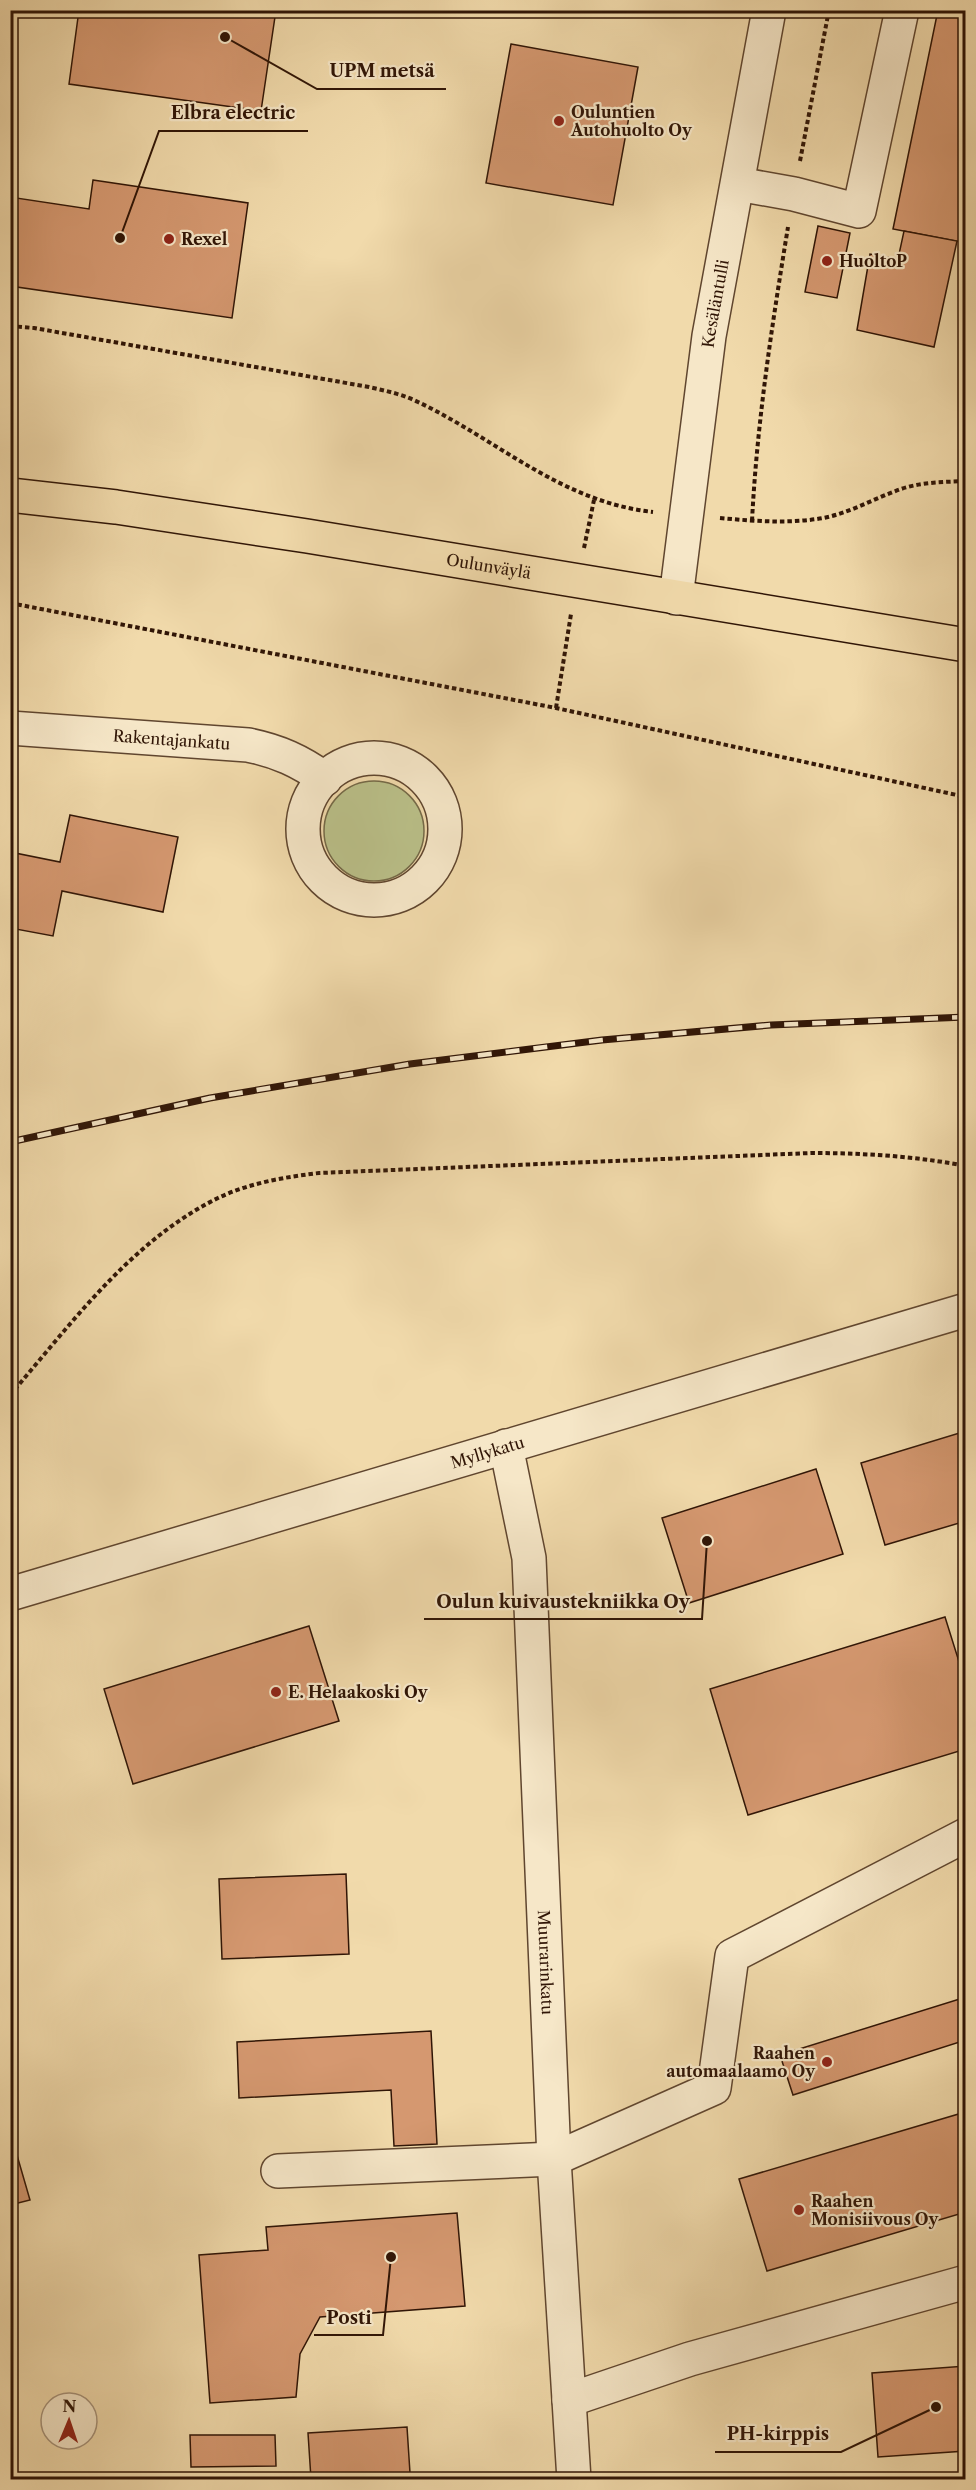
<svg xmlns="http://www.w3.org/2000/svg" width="976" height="2490" font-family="'Libre Caslon Text',serif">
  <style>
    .green { fill: #bac089; stroke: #756a48; stroke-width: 1.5 }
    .building { fill: #d59870; stroke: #301506; stroke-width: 1.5 }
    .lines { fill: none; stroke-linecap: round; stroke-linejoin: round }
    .minor-casing { stroke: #60462f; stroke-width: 36 }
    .major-casing { stroke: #301506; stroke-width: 36 }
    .path { stroke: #301506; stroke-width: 4; stroke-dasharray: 4.5 3; stroke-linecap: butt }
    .minor { stroke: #f6e7c8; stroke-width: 33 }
    .major { stroke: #f1daab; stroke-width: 33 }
    .rail-casing { stroke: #301506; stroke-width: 7 }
    .rail { stroke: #f6e7c8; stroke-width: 4.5; stroke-dasharray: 14; stroke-linecap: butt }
    .poi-dot { fill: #8f2418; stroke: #f6e7c8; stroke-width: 2 }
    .labels { text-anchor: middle; stroke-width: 4.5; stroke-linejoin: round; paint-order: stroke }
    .poi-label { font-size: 16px; font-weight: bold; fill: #301506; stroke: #f6e7c8; text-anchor: start }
    .street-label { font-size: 16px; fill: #301506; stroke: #f6e7c8 }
    .leader { fill: none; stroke: #301506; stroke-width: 2 }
    .callout-dot { fill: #301506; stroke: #f6e7c8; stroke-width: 2 }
    .callout-label { font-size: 18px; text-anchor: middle; font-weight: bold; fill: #301506; stroke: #f6e7c8; stroke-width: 4.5; stroke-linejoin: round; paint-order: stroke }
  </style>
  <rect width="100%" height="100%" fill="#f1daab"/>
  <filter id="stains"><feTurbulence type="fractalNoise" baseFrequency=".00333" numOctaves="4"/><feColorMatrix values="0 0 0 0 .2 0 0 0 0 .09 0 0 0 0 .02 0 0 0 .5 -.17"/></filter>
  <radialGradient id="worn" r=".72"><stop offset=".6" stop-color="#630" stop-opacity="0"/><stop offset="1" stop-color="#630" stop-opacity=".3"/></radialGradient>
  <!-- green -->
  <circle class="green" cx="374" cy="831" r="50"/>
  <!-- building -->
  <g class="building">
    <path d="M79 10H276L261 111 69 84Z"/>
    <path d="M938 10H966V243L893 229Z"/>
    <path d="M511 44 638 67 613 205 486 183Z"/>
    <path d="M93 180 248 203 232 318 10 286V197L89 209Z"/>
    <path d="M818 226 850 233 837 298 805 292Z"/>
    <path d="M904 231 957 241 934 347 857 330 870 254 898 259Z"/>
    <path d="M70 815 178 837 163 912 62 891 53 936 10 928V852L60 862Z"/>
    <path d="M966 1431V1521L885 1545 861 1463Z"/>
    <path d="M816 1469 843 1554 689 1603 662 1518Z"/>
    <path d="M945 1617 966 1684V1749L748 1815 710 1689Z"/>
    <path d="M309 1626 339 1721 133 1784 104 1689Z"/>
    <path d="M346 1874 349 1954 222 1959 219 1879Z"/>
    <path d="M966 1997V2040L793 2095 780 2055Z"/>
    <path d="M431 2031 437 2144 394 2146 391 2090 239 2098 237 2042Z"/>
    <path d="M962 2113 966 2124V2212L767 2271 739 2179Z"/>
    <path d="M10 2131 30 2200 10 2205Z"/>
    <path d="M457 2213 465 2306 320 2317 300 2354 296 2397 210 2403 199 2255 268 2250 266 2227Z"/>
    <path d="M966 2366V2451L878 2457 872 2373Z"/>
    <path d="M407 2427 410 2473 311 2479 308 2433Z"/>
    <path d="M190 2435H275L276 2466 191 2467Z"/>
  </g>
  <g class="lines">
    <!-- minor casing -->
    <g class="minor-casing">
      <g id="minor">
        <path d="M738 184 794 194 859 211 902 10"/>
        <path id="s1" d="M676 598 709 336 769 10"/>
        <path id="s2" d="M10 728 248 745C278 751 300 761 325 779"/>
        <circle cx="374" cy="829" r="71"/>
        <path id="s3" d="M506 1446 529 1558 554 2159 574 2480"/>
        <path id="s4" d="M10 1594 966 1310"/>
        <path d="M278 2171 554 2159 714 2088 732 1956 966 1835"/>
        <path d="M569 2400 690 2359 966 2282"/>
      </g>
    </g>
    <!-- major casing -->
    <g class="major-casing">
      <g id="major">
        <path id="s5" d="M10 495 116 507 307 536 966 645"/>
      </g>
    </g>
    <!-- path -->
    <g class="path">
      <path d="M800 161 829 10"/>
      <path d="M10 326 34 328 369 387C386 391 402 394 418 402 498 440 561 502 653 512"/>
      <path d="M720 518C754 521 789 524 823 518 850 513 875 498 901 489 922 482 944 482 966 481"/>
      <path d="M752 521C757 422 772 325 788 227"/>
      <path d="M584 548 594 500"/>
      <path d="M10 603 556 708 966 797"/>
      <path d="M556 708 571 614"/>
      <path d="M10 1395C72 1323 131 1241 218 1198 249 1183 285 1177 319 1173L811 1153C863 1153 914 1156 966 1166"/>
    </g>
    <!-- minor -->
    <use href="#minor" class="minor"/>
    <!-- major -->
    <use href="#major" class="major"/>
    <!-- rail casing -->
    <g class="rail-casing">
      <path id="rail" d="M10 1142 210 1098 410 1064 602 1040 771 1025 966 1017"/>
    </g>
    <!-- rail -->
    <use href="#rail" class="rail"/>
  </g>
  <!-- markers -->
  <g class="poi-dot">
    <circle cx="559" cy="121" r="6"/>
    <circle cx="169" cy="239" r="6"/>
    <circle cx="827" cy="261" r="6"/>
    <circle cx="276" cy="1692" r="6"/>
    <circle cx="827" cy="2062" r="6"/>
    <circle cx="799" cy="2210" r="6"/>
  </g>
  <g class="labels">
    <!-- poi labels -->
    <g class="poi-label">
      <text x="571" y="118">Ouluntien<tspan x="571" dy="18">Autohuolto Oy</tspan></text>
      <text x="181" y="245">Rexel</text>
      <text x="839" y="267">HuoltoP</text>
      <text x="288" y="1698">E. Helaakoski Oy</text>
      <text x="815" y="2059" text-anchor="end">Raahen<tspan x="815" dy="18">automaalaamo Oy</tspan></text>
      <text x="811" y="2207">Raahen<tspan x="811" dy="18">Monisiivous Oy</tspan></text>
    </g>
    <!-- street labels -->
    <g class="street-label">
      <text dy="6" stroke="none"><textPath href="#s1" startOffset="297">Kesäläntulli</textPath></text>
      <text dy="6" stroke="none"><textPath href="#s5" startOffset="484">Oulunväylä</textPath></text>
      <text dy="6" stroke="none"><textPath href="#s2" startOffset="162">Rakentajankatu</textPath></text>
      <text dy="6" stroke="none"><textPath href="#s4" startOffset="498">Myllykatu</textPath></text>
      <text dy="6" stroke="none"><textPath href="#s3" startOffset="519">Muurarinkatu</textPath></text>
    </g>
  </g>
  <!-- callouts -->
  <path class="leader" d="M225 37L317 89H446M120 238L159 131H308M707 1541L702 1619H424M391 2257L383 2335H314M936 2407L841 2452H715"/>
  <g class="callout-dot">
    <circle cx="225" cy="37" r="6"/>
    <circle cx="120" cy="238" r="6"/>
    <circle cx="707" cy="1541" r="6"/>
    <circle cx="391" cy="2257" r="6"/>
    <circle cx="936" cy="2407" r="6"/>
  </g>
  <g class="callout-label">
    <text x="382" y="77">UPM metsä</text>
    <text x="233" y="119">Elbra electric</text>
    <text x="563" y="1608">Oulun kuivaustekniikka Oy</text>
    <text x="349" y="2324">Posti</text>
    <text x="778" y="2440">PH-kirppis</text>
  </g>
  <!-- margin -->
  <rect width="976" height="2490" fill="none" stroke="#f1daab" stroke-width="36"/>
  <rect x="12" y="12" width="952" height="2466" fill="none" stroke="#301506" stroke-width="3"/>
  <rect x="18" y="18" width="940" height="2454" fill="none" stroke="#301506" stroke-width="1.5"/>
  <!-- north arrow -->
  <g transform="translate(69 2421) rotate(2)"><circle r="28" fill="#f6e7c8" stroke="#a7937a" stroke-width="1.5"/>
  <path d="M0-4.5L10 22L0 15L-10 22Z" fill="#8f2418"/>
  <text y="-9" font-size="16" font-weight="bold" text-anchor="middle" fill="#301506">N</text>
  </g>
  <rect width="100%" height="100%" filter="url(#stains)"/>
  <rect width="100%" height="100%" fill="url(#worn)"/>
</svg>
